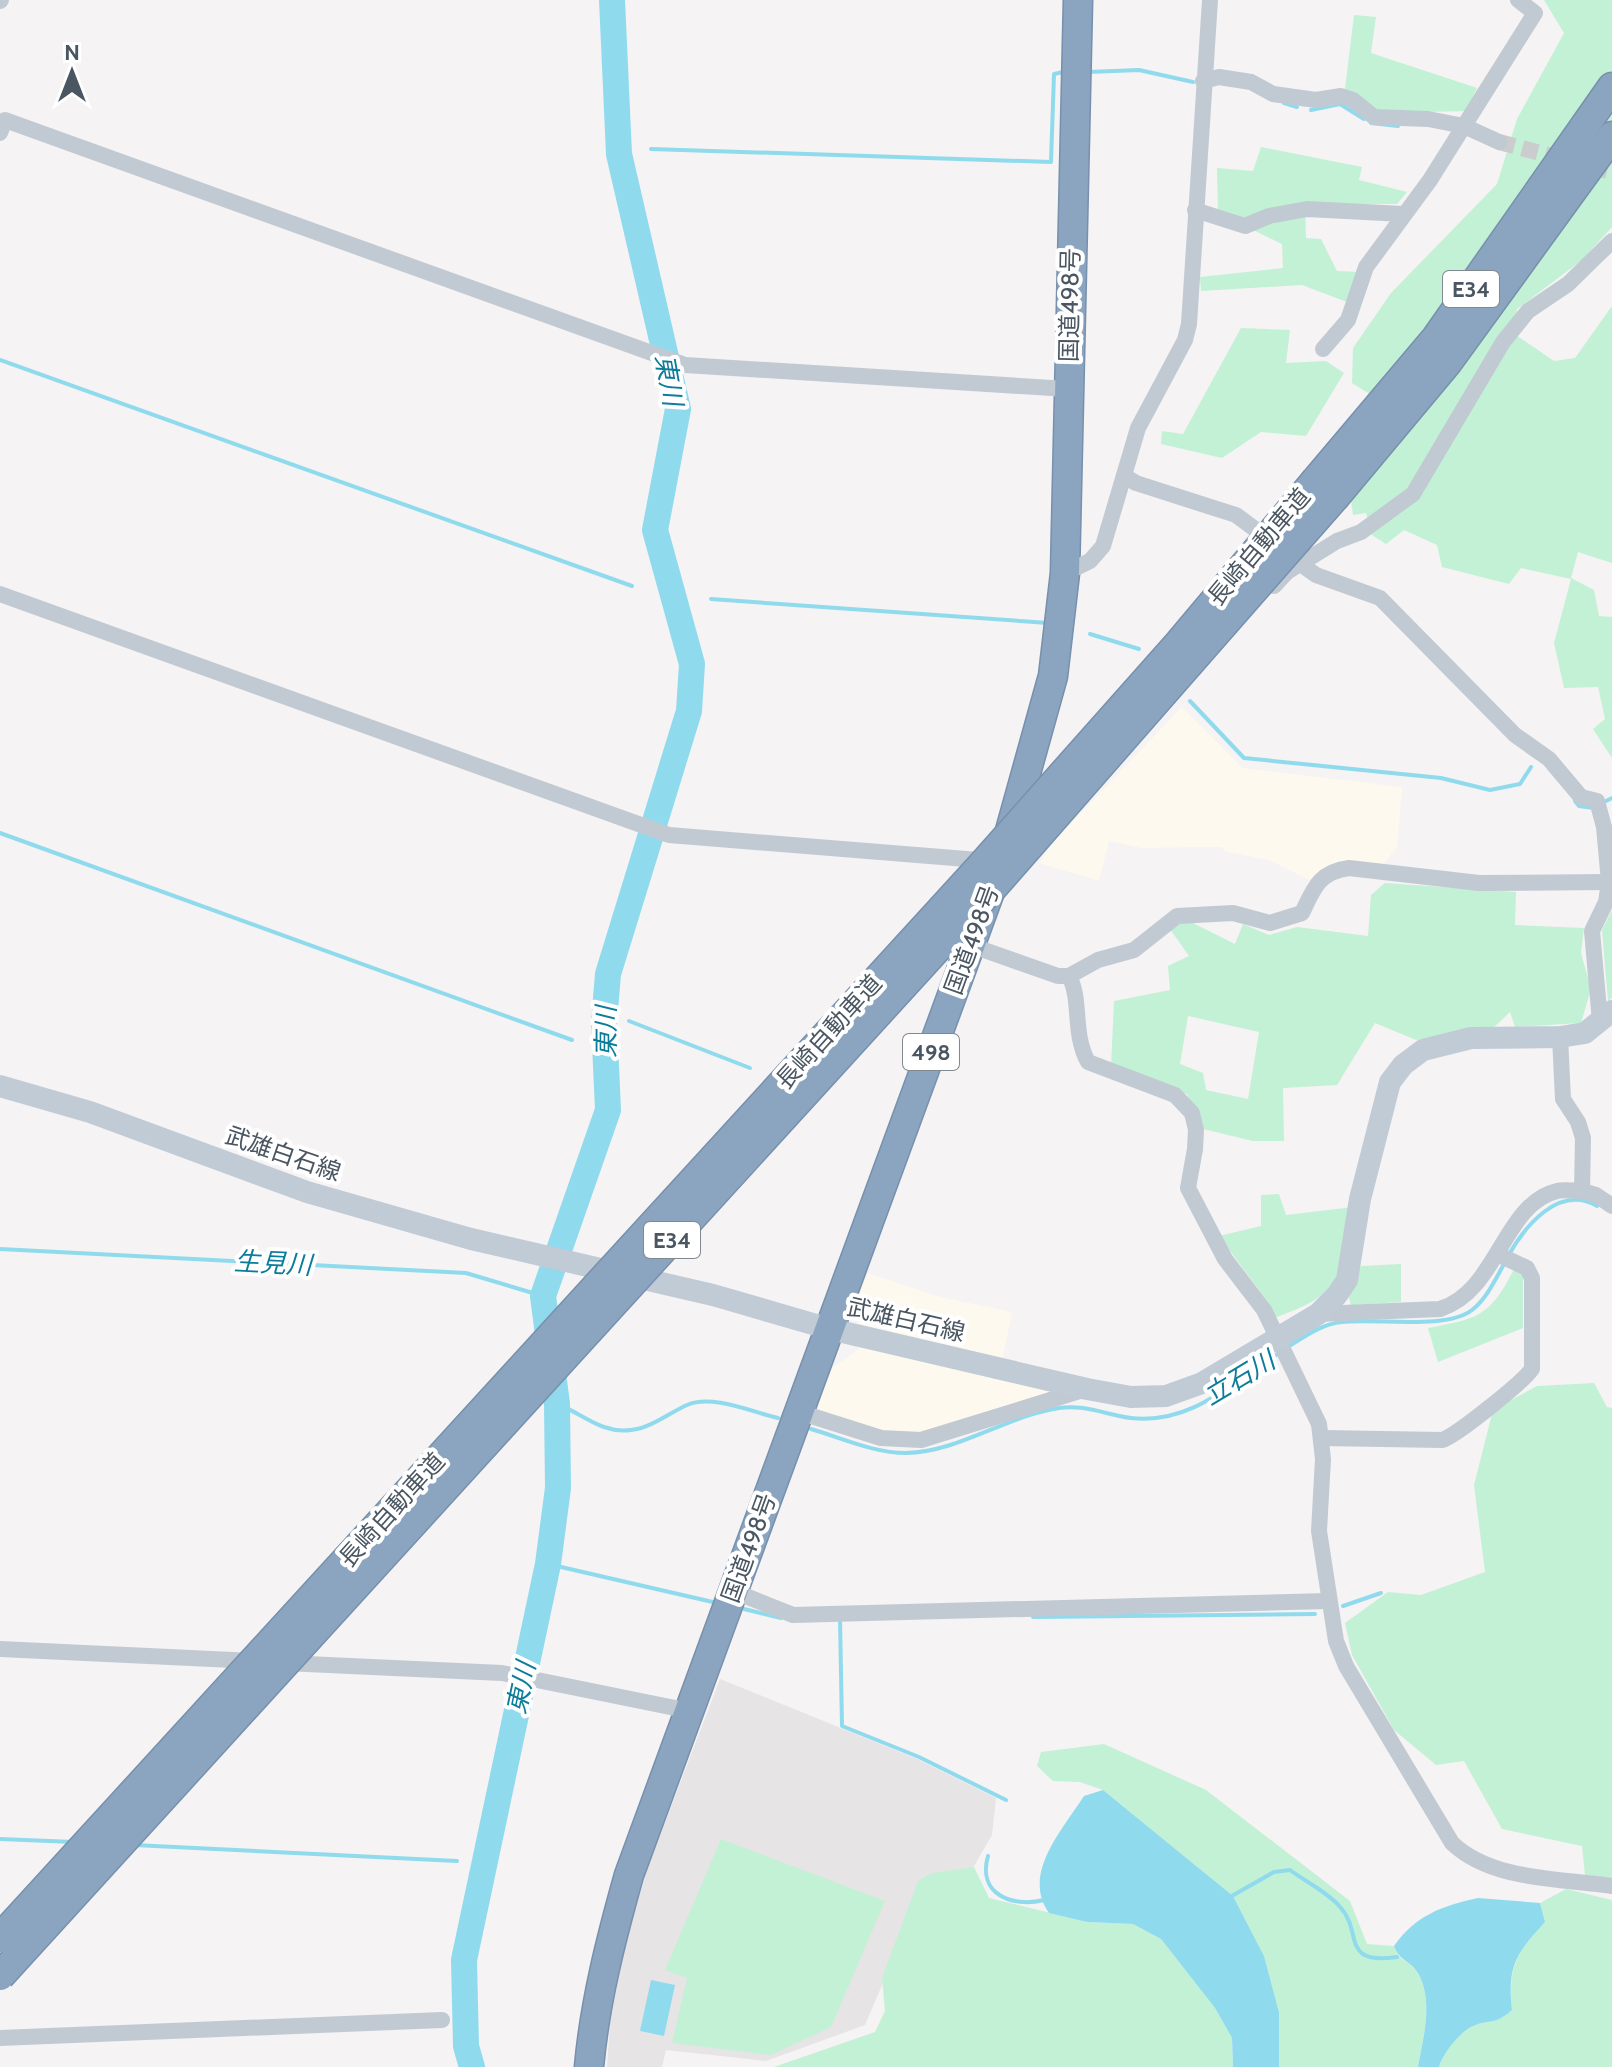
<svg xmlns="http://www.w3.org/2000/svg" width="1612" height="2067" font-family="Cabin,'Noto Sans JP',sans-serif">
  <style>
    .commercial { fill: #fdf9ef }
    .education { fill: #e6e4e5 }
    .green { fill: #c3f1d5; fill-rule: evenodd }
    .water { fill: #90daee }
    .lines { fill: none; stroke-linecap: round; stroke-linejoin: round }
    .stream { stroke: #90daee; stroke-width: 4 }
    .river { stroke: #90daee; stroke-width: 26 }
    .street-tunnel { stroke: #caccce; stroke-width: 16; stroke-dasharray: 16 8; stroke-linecap: butt }
    .highway-casing { stroke: #7690ad; stroke-width: 31 }
    .street { stroke: #c1cad2; stroke-width: 16 }
    .secondary { stroke: #c1cbd6; stroke-width: 22 }
    .highway { stroke: #8ba5c1; stroke-width: 28 }
    .highway-bridge-casing { stroke: #7690ad; stroke-width: 31; stroke-linecap: butt }
    .highway-bridge { stroke: #8ba5c1; stroke-width: 28 }
    .labels { text-anchor: middle; stroke-width: 8; stroke-linejoin: round; paint-order: stroke }
    .shield { fill: #fff; stroke: #808990; stroke-width: 2 }
    .shield-label { font-size: 22px; font-weight: bold; fill: #4a5661 }
    .street-label { font-size: 24px; fill: #4a5661; stroke: #fff }
    .water-label { font-size: 26px; font-style: italic; fill: #0c7c9b; stroke: #fff }
  </style>
  <rect width="100%" height="100%" fill="#f5f3f3"/>
  <!-- commercial -->
  <g class="commercial">
    <path d="M1182 707 1243 768 1402 787 1397 847 1383 865 1335 863 1309 880 1269 860 1227 852 1221 847 1141 848 1109 841 1099 881 1039 863 1055 840Z"/>
    <path d="M868 1273 940 1297 1012 1312 1002 1362 1070 1399 925 1446 811 1422 832 1368 860 1348 855 1304Z"/>
  </g>
  <!-- education -->
  <path class="education" d="M720 1679 917 1759 996 1798 992 1835 971 1871 927 1880 865 2025 766 2061 666 2050 662 2067H607L610 2024 623 1952 648 1867Z"/>
  <!-- green -->
  <g class="green">
    <path d="M1544 0H1612V227L1582 260 1517 309 1513 333 1554 361 1575 358 1612 306V563L1578 552 1571 578 1594 590 1599 616 1612 617V758L1593 729 1605 719 1598 687 1564 688 1554 643 1571 579 1521 568 1509 584 1442 567 1437 545 1404 530 1386 544 1372 535 1366 513 1353 515 1351 501 1410 419 1352 383 1353 348 1391 293 1497 184 1517 119 1564 33Z"/>
    <path d="M1354 15 1376 17 1371 53 1477 88 1467 111 1378 113 1345 89Z"/>
    <path d="M1261 147 1362 167 1359 180 1407 192 1397 204H1305L1306 238 1321 239 1337 271 1361 272 1347 302 1302 285 1201 291 1200 277 1283 268 1282 244 1218 213 1217 168 1253 171Z"/>
    <path d="M1241 328 1290 330 1286 363 1326 361 1344 373 1306 436 1261 432 1222 458 1161 444 1162 431 1183 434Z"/>
    <path d="M1385 883 1516 892 1515 925 1584 928 1581 953 1591 989 1581 1023 1515 1027 1510 1012 1490 1031 1416 1040 1375 1023 1337 1085 1283 1088 1284 1141H1253L1203 1129 1187 1094 1111 1066 1114 1001 1170 990 1168 966 1189 956 1170 929 1187 920 1235 944 1243 924 1269 935 1297 927 1368 936 1371 895ZM1188 1016 1259 1032 1248 1099 1206 1090 1203 1073 1180 1064Z"/>
    <path d="M1612 910V998L1608 1001 1602 930Z"/>
    <path d="M1279 1194 1286 1215 1353 1207C1342 1277 1345 1293 1274 1318L1268 1302 1219 1236 1261 1226V1195Z"/>
    <path d="M1401 1264V1302L1351 1305 1348 1295 1361 1266Z"/>
    <path d="M1514 1269 1523 1274V1328L1438 1362 1428 1328C1477 1319 1490 1317 1514 1269Z"/>
    <path d="M1594 1383 1607 1407 1612 1408V1879L1585 1875 1582 1846 1502 1829 1464 1761 1436 1765 1394 1730 1352 1655 1345 1623 1388 1592 1421 1595 1485 1572 1474 1485 1493 1410 1537 1386Z"/>
    <path d="M1104 1744 1206 1790 1350 1901 1367 1944 1394 1946C1399 1963 1411 1961 1418 1973 1434 2002 1423 2036 1418 2067H1279V2012L1264 1956 1233 1896 1103 1790 1080 1782 1053 1781 1037 1766 1041 1752Z"/>
    <path d="M721 1839 885 1901 831 2027 771 2055 672 2043 687 1978 665 1970Z"/>
    <path d="M974 1867 989 1898 1087 1922 1133 1924 1161 1939 1215 2008 1232 2038 1233 2067H774L875 2032 885 2011 882 1978 918 1881 932 1873Z"/>
    <path d="M1566 1889 1612 1900V2067H1439C1442 2055 1459 2033 1471 2027 1488 2018 1493 2027 1512 2010 1508 1966 1516 1954 1545 1922L1540 1903Z"/>
  </g>
  <!-- water -->
  <g class="water">
    <path d="M1103 1790 1233 1896 1264 1956 1279 2012V2067H1233L1232 2038 1215 2008 1161 1939 1133 1924 1087 1922 1049 1913C1021 1874 1063 1829 1084 1796Z"/>
    <path d="M1478 1898 1540 1903 1545 1922C1516 1954 1507 1966 1512 2010 1493 2027 1489 2018 1471 2027 1459 2033 1442 2055 1439 2067H1418C1423 2037 1434 2002 1418 1973 1411 1961 1399 1961 1394 1946 1416 1915 1442 1906 1478 1898Z"/>
    <path d="M651 1980 675 1985 664 2036 640 2031Z"/>
  </g>
  <g class="lines">
    <!-- stream -->
    <g class="stream">
      <path d="M1088 72 1139 70 1193 82"/>
      <path d="M1284 103 1297 107"/>
      <path d="M1311 110 1340 104 1364 119"/>
      <path d="M1371 123 1398 126"/>
      <path d="M651 149 1051 162 1054 74 1063 72"/>
      <path d="M0 360 632 586"/>
      <path d="M711 599 1048 623"/>
      <path d="M1090 634 1139 649"/>
      <path d="M1190 701 1244 758 1441 778 1490 790 1520 784 1531 767"/>
      <path d="M1575 801 1579 806 1594 808"/>
      <path d="M1606 801 1612 798"/>
      <path d="M0 833 572 1040"/>
      <path d="M629 1021 750 1068"/>
      <path d="M0 1249 466 1273 543 1296"/>
      <path d="M1508 1256C1525 1226 1559 1184 1597 1206"/>
      <path d="M1286 1348C1304 1337 1321 1324 1342 1322 1375 1318 1447 1330 1472 1310 1487 1298 1495 1280 1504 1264"/>
      <path d="M557 1404C582 1413 601 1434 631 1430 651 1428 669 1413 687 1405 712 1394 752 1412 778 1418"/>
      <path d="M811 1429C842 1438 874 1453 906 1453 959 1452 1006 1416 1059 1408 1084 1404 1107 1415 1131 1418 1191 1425 1233 1382 1279 1353"/>
      <path d="M548 1564 717 1603"/>
      <path d="M1343 1606 1381 1593"/>
      <path d="M744 1609 781 1618"/>
      <path d="M1033 1617 1315 1614"/>
      <path d="M840 1620 842 1726 919 1757 1006 1800"/>
      <path d="M0 1839 74 1842"/>
      <path d="M134 1845 457 1861"/>
      <path d="M988 1856C977 1894 1012 1908 1044 1900"/>
      <path d="M1230 1897 1274 1872 1290 1870C1306 1882 1329 1893 1341 1908 1363 1933 1340 1965 1397 1957"/>
    </g>
    <!-- river -->
    <path class="river" d="M472 2067 466 2046 464 1960 548 1564 558 1488 557 1404 543 1296 608 1110 604 1022 608 974 689 711 692 664 655 530 678 409 619 154 612 0"/>
    <!-- street-tunnel -->
    <path class="street-tunnel" d="M1499 142 1612 172"/>
    <!-- highway casing -->
    <g class="highway-casing">
      <g id="highway">
        <path d="M1316 480 1436 338 1612 87"/>
        <path d="M1336 496 1448 362 1612 136"/>
        <path d="M1008 838 1053 676 1065 573 1078 0"/>
        <path d="M589 2067C595 2001 611 1939 629 1875L991 889"/>
      </g>
    </g>
    <!-- street -->
    <g class="street">
      <path d="M0 1 1 0"/>
      <path d="M1203 81 1219 77 1251 82 1273 94 1316 100 1341 96 1353 100 1374 117 1428 119 1464 126 1499 142"/>
      <path d="M0 133 5 120 685 365 1068 389"/>
      <path d="M1195 210 1245 226 1269 216 1307 209 1403 214"/>
      <path d="M1323 349 1348 320 1366 267 1430 180 1535 13 1518 0"/>
      <path d="M1124 476 1136 483 1236 515 1271 541"/>
      <path d="M1295 560 1316 575 1380 598 1515 735 1549 759 1581 797 1597 801 1604 827 1609 882 1606 902 1592 931 1600 1021"/>
      <path d="M1065 573 1090 561 1103 546 1138 428 1185 340 1189 324 1210 0"/>
      <path d="M1274 586 1287 572 1337 541 1361 532 1413 494 1503 342 1528 311 1568 284 1612 241"/>
      <path d="M0 594 669 835 991 861"/>
      <path d="M970 945 1058 976H1069C1082 1000 1072 1033 1088 1062L1175 1095 1192 1113 1196 1130 1195 1149 1188 1188 1225 1259 1264 1310 1319 1424 1323 1459 1319 1531 1336 1641 1346 1666 1452 1843C1492 1881 1559 1878 1612 1886"/>
      <path d="M1069 976 1098 960 1134 950 1177 916 1233 913 1270 923 1302 913C1314 888 1319 872 1349 868L1479 883 1609 882"/>
      <path d="M1582 1191 1596 1195 1612 1206"/>
      <path d="M1318 1314 1440 1309C1498 1291 1503 1204 1557 1191 1564 1189 1574 1191 1582 1191L1583 1138 1578 1122 1563 1099 1560 1037"/>
      <path d="M799 1412 881 1438 921 1440 1086 1389"/>
      <path d="M1322 1438 1442 1440C1456 1436 1523 1382 1532 1369V1278L1527 1268 1497 1254"/>
      <path d="M733 1591 793 1615 1328 1601"/>
      <path d="M0 1649 254 1661"/>
      <path d="M285 1663 502 1673 690 1711"/>
      <path d="M0 2038 442 2020"/>
    </g>
    <!-- secondary -->
    <path class="secondary" d="M0 1086 90 1112 307 1192 471 1239 713 1295 830 1329 1087 1389 1131 1397 1166 1396 1202 1383 1318 1314 1337 1295 1347 1280 1360 1199 1390 1082 1403 1065 1423 1050 1471 1038 1560 1037 1585 1033 1612 1011"/>
    <!-- highway -->
    <use href="#highway" class="highway"/>
    <!-- highway-bridge casing -->
    <g class="highway-bridge-casing">
      <g id="highway-bridge">
        <path d="M0 1938 981 866 1179 643 1316 480"/>
        <path d="M0 1976 996 884 1336 496"/>
      </g>
    </g>
    <!-- highway-bridge -->
    <use href="#highway-bridge" class="highway-bridge"/>
  </g>
  <g class="labels">
    <!-- shield labels -->
    <g class="shield">
      <rect x="1443" y="271" width="56" height="36" rx="6"/>
      <rect x="903" y="1034" width="56" height="36" rx="6"/>
      <rect x="644" y="1222" width="56" height="36" rx="6"/>
    </g>
    <g class="shield-label">
      <text x="1471" y="297">E34</text>
      <text x="931" y="1060">498</text>
      <text x="672" y="1248">E34</text>
    </g>
    <!-- street labels -->
    <g class="street-label">
      <text transform="translate(1070 305) rotate(-89)" y="8">国道498号</text>
      <text transform="translate(1259 547) rotate(-50)" y="8">長崎自動車道</text>
      <text transform="translate(972 940) rotate(-70)" y="8">国道498号</text>
      <text transform="translate(829 1032) rotate(-48)" y="8">長崎自動車道</text>
      <text transform="translate(283 1154) rotate(19)" y="8">武雄白石線</text>
      <text transform="translate(906 1320) rotate(13)" y="8">武雄白石線</text>
      <text transform="translate(392 1510) rotate(-48)" y="8">長崎自動車道</text>
      <text transform="translate(749 1548) rotate(-70)" y="8">国道498号</text>
    </g>
    <!-- water labels -->
    <g class="water-label">
      <text transform="translate(669 380) rotate(80)" y="9">東川</text>
      <text transform="translate(606 1032) rotate(-90)" y="9">東川</text>
      <text transform="translate(273 1263) rotate(3)" y="9">生見川</text>
      <text transform="translate(1239 1378) rotate(-31)" y="9">立石川</text>
      <text transform="translate(521 1688) rotate(-78)" y="9">東川</text>
    </g>
  </g>
  <!-- north arrow -->
  <g transform="translate(72 72)" stroke="#ffffff" stroke-width="6" paint-order="stroke">
  <path d="M0-6L14 30L0 20L-14 30Z" fill="#4a5661"/>
  <text y="-12" font-size="22" font-weight="bold" text-anchor="middle" fill="#4a5661">N</text>
  </g>
</svg>
